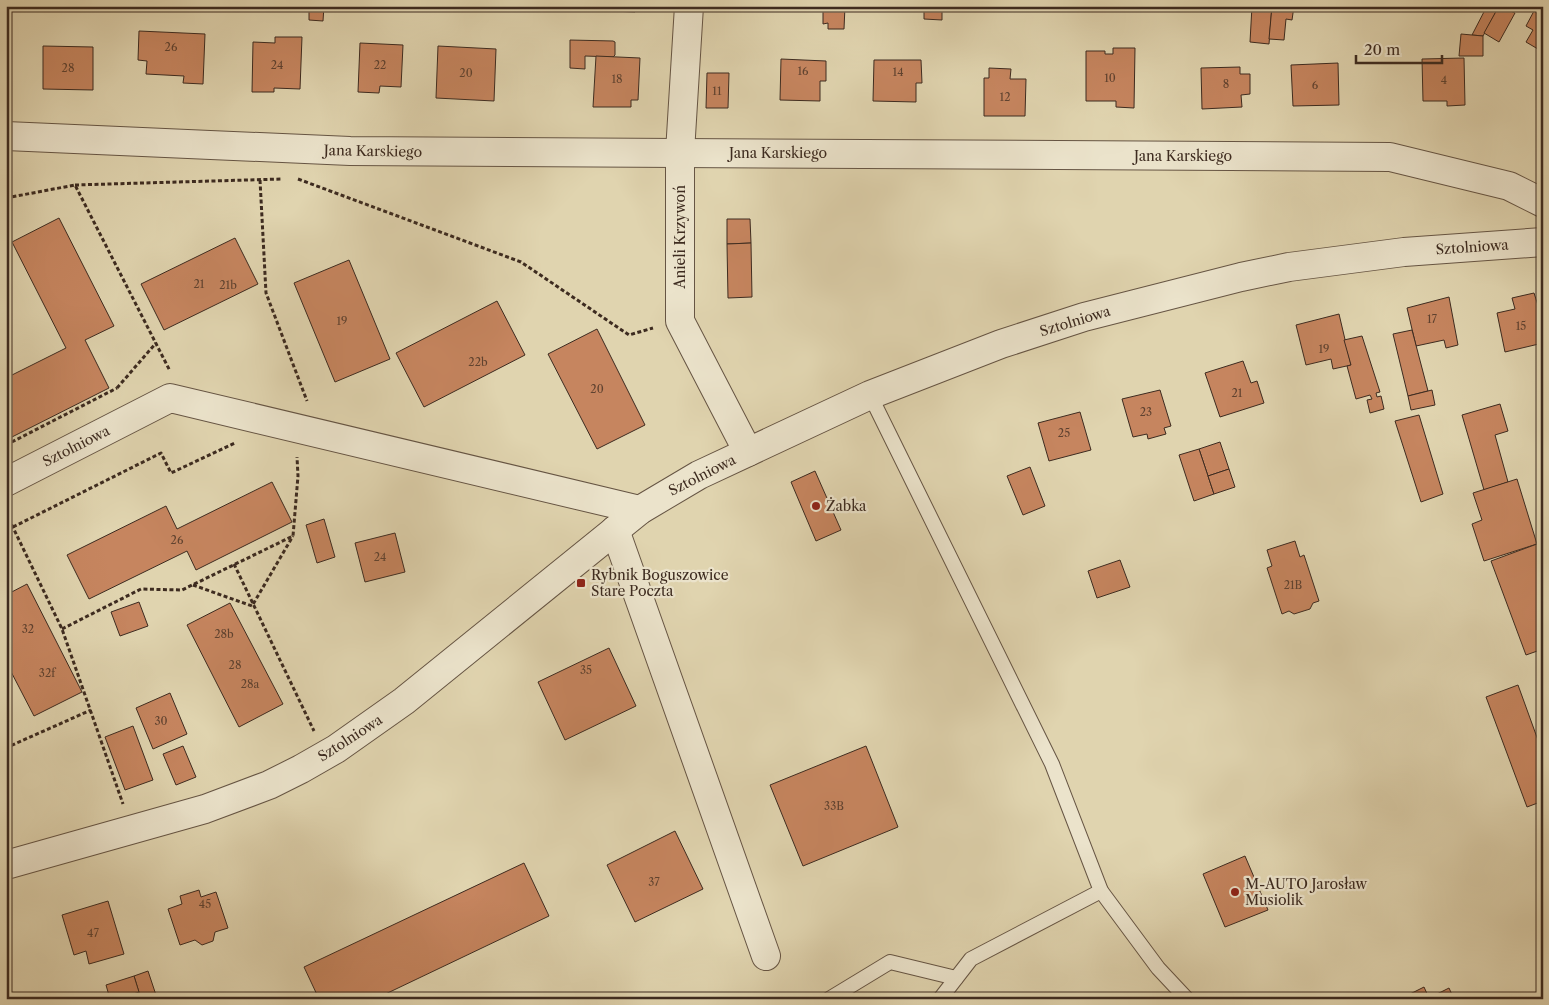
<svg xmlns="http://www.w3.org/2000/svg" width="1549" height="1005" font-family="'Libre Caslon Text',serif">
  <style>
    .building { fill: #c6855f; stroke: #3d2b20 }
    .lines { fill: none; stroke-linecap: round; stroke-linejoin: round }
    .service-casing { stroke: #654; stroke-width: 16 }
    .minor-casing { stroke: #654; stroke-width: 30 }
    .path { stroke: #3d2b20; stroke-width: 3; stroke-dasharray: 4 2.5; stroke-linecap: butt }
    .service { stroke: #ebe3cb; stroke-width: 14 }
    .minor { stroke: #ebe3cb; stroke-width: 28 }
    .poi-dot { fill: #8f2418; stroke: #ebe3cb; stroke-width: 2 }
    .labels { text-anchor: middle; stroke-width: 4.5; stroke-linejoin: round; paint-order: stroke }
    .number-label { font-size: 11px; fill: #5f4230 }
    .street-label { font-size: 14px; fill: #3d2b20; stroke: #ebe3cb }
    .poi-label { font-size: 14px; fill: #3d2b20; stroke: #ebe3cb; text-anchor: start }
  </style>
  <rect width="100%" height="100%" fill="#e0d4af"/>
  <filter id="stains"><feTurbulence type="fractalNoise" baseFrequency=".004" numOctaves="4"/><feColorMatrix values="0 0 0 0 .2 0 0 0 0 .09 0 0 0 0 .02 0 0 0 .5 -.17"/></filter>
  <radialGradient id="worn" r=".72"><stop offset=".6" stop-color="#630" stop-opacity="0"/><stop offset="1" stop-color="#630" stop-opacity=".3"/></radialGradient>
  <!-- building -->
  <g class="building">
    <path d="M309 6H324L323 21 309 20Z"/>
    <path d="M421 6H454V10L421 8Z"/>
    <path d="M588 6H635V12L588 10Z"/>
    <path d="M823 6H845L844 29H828V23L823 24Z"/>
    <path d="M924 6H942V20L924 19Z"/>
    <path d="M1252 6H1272L1269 44 1250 42Z"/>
    <path d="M1272 6H1294L1292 20 1286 19 1284 40 1269 39Z"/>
    <path d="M1487 6H1499L1483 36 1472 35Z"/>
    <path d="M1499 6 1515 13 1499 42 1484 33Z"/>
    <path d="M1534 11 1541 16 1543 13V52L1526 42 1533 30 1526 26Z"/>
    <path d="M139 31 205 34 203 84 183 83 184 76 146 74 147 61 138 60Z"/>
    <path d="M1461 34 1483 36V56H1459Z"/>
    <path d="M275 37H302L300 89 274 88V92H252L253 42 275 43Z"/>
    <path d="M570 40 613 41 615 42V55L613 57 585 56V69L570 68Z"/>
    <path d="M360 43 403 45 401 87 380 86 379 93 358 92Z"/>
    <path d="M43 46 93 47V90L43 89Z"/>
    <path d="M438 46 496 49 494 101 436 98Z"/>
    <path d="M1113 48H1135L1134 108 1116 107V101H1086V51H1105V54H1113Z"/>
    <path d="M596 56 640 58 638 100H631V107H593Z"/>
    <path d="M1464 58 1465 105 1447 106V101H1423L1422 59Z"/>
    <path d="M781 59 826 61V81H820V101L780 100Z"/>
    <path d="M874 60H921L922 83H916V102L873 101Z"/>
    <path d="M1338 63 1339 105 1293 106 1291 65Z"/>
    <path d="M1240 67V74H1250V94L1241 95 1242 107 1202 109 1201 68Z"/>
    <path d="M989 68 1011 69 1010 79H1026L1025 116H984V78H989Z"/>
    <path d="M707 73H729L728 108H706Z"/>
    <path d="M59 218 114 326 85 340 109 388 6 440V378L66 348 12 242Z"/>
    <path d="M727 219H750L751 243 727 244Z"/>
    <path d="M235 238 258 284 164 330 141 284Z"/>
    <path d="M751 243 752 297 728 298 727 244Z"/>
    <path d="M349 260 390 359 335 382 294 283Z"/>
    <path d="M1534 293 1543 321V343L1505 352 1497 313 1515 309 1512 298Z"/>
    <path d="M1449 297 1458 345 1446 348 1444 340 1416 346 1407 308Z"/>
    <path d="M497 301 525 355 424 407 396 353Z"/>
    <path d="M1339 314 1351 365 1333 369 1331 359 1306 365 1296 325Z"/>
    <path d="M597 329 645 425 597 449 548 354Z"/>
    <path d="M1412 330 1428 391 1408 396 1393 334Z"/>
    <path d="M1362 336 1380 392 1376 393 1377 397 1381 396 1384 409 1370 413 1367 400 1372 399 1370 395 1356 399 1347 366 1351 365 1344 340Z"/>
    <path d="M1243 361 1251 383 1257 381 1264 403 1220 417 1205 373Z"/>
    <path d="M1160 390 1171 426 1164 428 1166 434 1148 439 1147 434 1133 437 1122 399Z"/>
    <path d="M1432 390 1435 405 1411 410 1408 396Z"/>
    <path d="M1500 404 1508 431 1495 435 1508 482 1484 490 1462 415Z"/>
    <path d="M1080 412 1091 450 1049 461 1038 423Z"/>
    <path d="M1419 415 1443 494 1421 502 1395 421Z"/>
    <path d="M1220 442 1229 469 1208 476 1199 449Z"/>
    <path d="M1199 449 1214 494 1194 501 1179 455Z"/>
    <path d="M1030 467 1045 506 1023 515 1007 476Z"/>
    <path d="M1229 469 1235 487 1214 494 1208 476Z"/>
    <path d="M815 471 841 530 816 541 791 482Z"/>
    <path d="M1517 479 1537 544 1484 561 1472 524 1482 520 1473 493Z"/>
    <path d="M272 482 292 522 196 570 187 551 89 599 67 555 166 506 177 529Z"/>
    <path d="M324 519 335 557 317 563 306 525Z"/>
    <path d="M395 533 405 572 365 582 355 543Z"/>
    <path d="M1295 541 1300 557 1304 555 1319 601 1313 603 1310 609 1294 614 1289 611 1282 614 1267 568 1272 566 1267 550Z"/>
    <path d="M1537 544 1543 558V649L1526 655 1491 561Z"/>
    <path d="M1120 560 1130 587 1097 598 1088 571Z"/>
    <path d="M27 584 82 692 34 716 6 662V595Z"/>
    <path d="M139 602 148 626 120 636 111 612Z"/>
    <path d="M230 603 283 704 239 727 187 625Z"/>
    <path d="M609 648 636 706 565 740 538 682Z"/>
    <path d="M1518 685 1543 754V801L1527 807 1486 697Z"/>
    <path d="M170 693 187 734 153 749 136 708Z"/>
    <path d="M133 726 153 780 125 790 105 737Z"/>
    <path d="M183 746 196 777 176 785 163 754Z"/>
    <path d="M866 746 898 827 803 866 770 785Z"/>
    <path d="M675 831 703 889 635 922 607 865Z"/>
    <path d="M1245 856 1268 910 1225 927 1203 874Z"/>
    <path d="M524 863 549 916 375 999H319L304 967Z"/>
    <path d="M199 890 201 897 216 892 228 928 215 932 213 941 202 945 195 940 180 945 168 909 182 904 180 896Z"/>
    <path d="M108 901 124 954 89 964 86 951 74 955 62 915Z"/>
    <path d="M148 971 156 995 141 999 134 976Z"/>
    <path d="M134 976 139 992 119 999H110L106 985Z"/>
    <path d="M1424 987 1429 998 1449 988 1454 999H1400Z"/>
  </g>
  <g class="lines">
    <!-- service casing -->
    <g class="service-casing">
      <g id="service">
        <path d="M870 395 1052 764 1101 891 1158 968 1187 999"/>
        <path d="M829 999 890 962 956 978"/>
        <path d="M940 999 971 959 1101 891"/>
      </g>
    </g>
    <!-- minor casing -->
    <g class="minor-casing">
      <g id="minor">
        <path d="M689 6 680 152V321L748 452"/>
        <path d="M6 136 350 151 1390 157 1509 186 1543 203"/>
        <path d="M6 482 170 398 640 510"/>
        <path d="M615 530 766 956"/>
        <path d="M6 865 205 809 269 785 301 769 336 749 404 701 640 510 699 475 870 395 1001 344 1084 317 1241 277 1289 267 1404 252 1543 242"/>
      </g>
    </g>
    <!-- path -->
    <g class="path">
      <path d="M298 179 521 262 629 335 653 328"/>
      <path d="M260 180 266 293 307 401"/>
      <path d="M75 185 281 179"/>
      <path d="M6 198 75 185 170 371"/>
      <path d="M117 388 156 343"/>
      <path d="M6 445 117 388"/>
      <path d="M6 513 62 629 123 804"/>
      <path d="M13 527 161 453 171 473 235 443"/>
      <path d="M234 564 314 731"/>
      <path d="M193 585 252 606 293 536"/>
      <path d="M62 629 141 589 182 590 293 536 298 476 297 457"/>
      <path d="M6 743 10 746 91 710"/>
    </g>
    <!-- service -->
    <use href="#service" class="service"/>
    <!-- minor -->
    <use href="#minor" class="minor"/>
  </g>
  <!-- markers -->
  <g class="poi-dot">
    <circle cx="816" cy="506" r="5"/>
    <rect x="576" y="578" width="10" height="10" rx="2.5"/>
    <circle cx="1235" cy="892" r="5"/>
  </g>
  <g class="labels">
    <!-- number labels -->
    <g class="number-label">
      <text x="171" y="51">26</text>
      <text x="277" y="69">24</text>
      <text x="380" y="69">22</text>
      <text x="68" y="72">28</text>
      <text x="803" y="75">16</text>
      <text x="898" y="76">14</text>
      <text x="466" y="77">20</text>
      <text x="1110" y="82">10</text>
      <text x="617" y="83">18</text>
      <text x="1444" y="84">4</text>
      <text x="1226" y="88">8</text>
      <text x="1315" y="89">6</text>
      <text x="717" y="95">11</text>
      <text x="1005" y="101">12</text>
      <text x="199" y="288">21</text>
      <text x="228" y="289">21b</text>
      <text x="1432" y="323">17</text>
      <text x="342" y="325">19</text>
      <text x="1521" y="330">15</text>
      <text x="1324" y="353">19</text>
      <text x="478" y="366">22b</text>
      <text x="597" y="393">20</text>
      <text x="1237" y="397">21</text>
      <text x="1146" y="416">23</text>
      <text x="1064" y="437">25</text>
      <text x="177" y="544">26</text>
      <text x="380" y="561">24</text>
      <text x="1293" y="589">21B</text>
      <text x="28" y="633">32</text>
      <text x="224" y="638">28b</text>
      <text x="235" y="669">28</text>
      <text x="586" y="674">35</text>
      <text x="47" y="677">32f</text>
      <text x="250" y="688">28a</text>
      <text x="161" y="725">30</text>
      <text x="834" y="810">33B</text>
      <text x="654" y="886">37</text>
      <text x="205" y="908">45</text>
      <text x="93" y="937">47</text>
    </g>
    <!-- street labels -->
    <g class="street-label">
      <text transform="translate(373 151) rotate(1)" y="5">Jana Karskiego</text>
      <text x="778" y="158">Jana Karskiego</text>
      <text x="1183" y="161">Jana Karskiego</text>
      <text transform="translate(680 237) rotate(-90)" y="5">Anieli Krzywoń</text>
      <text transform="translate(1472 247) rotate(-4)" y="5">Sztolniowa</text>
      <text transform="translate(1075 321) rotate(-17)" y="5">Sztolniowa</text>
      <text transform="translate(76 446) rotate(-27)" y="5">Sztolniowa</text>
      <text transform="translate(702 475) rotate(-27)" y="5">Sztolniowa</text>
      <text transform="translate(350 738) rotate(-33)" y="5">Sztolniowa</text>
    </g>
    <!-- poi labels -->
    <g class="poi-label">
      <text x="826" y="511">Żabka</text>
      <text x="591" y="580">Rybnik Boguszowice<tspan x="591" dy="16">Stare Poczta</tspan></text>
      <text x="1245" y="889">M-AUTO Jarosław<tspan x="1245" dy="16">Musiolik</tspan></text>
    </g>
  </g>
  <!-- margin -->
  <rect width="1549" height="1005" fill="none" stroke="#e0d4af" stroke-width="25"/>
  <rect x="8" y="8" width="1534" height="990" fill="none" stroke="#3d2b20" stroke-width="2.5"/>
  <rect x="12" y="12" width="1524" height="980" fill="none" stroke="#3d2b20"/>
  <!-- scale -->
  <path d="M1356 55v8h86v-8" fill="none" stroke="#3d2b20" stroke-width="2.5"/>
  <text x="1364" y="55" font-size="15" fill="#3d2b20" stroke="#ebe3cb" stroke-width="4" paint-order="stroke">20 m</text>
  <rect width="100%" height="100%" filter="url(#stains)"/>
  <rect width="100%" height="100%" fill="url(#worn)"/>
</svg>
